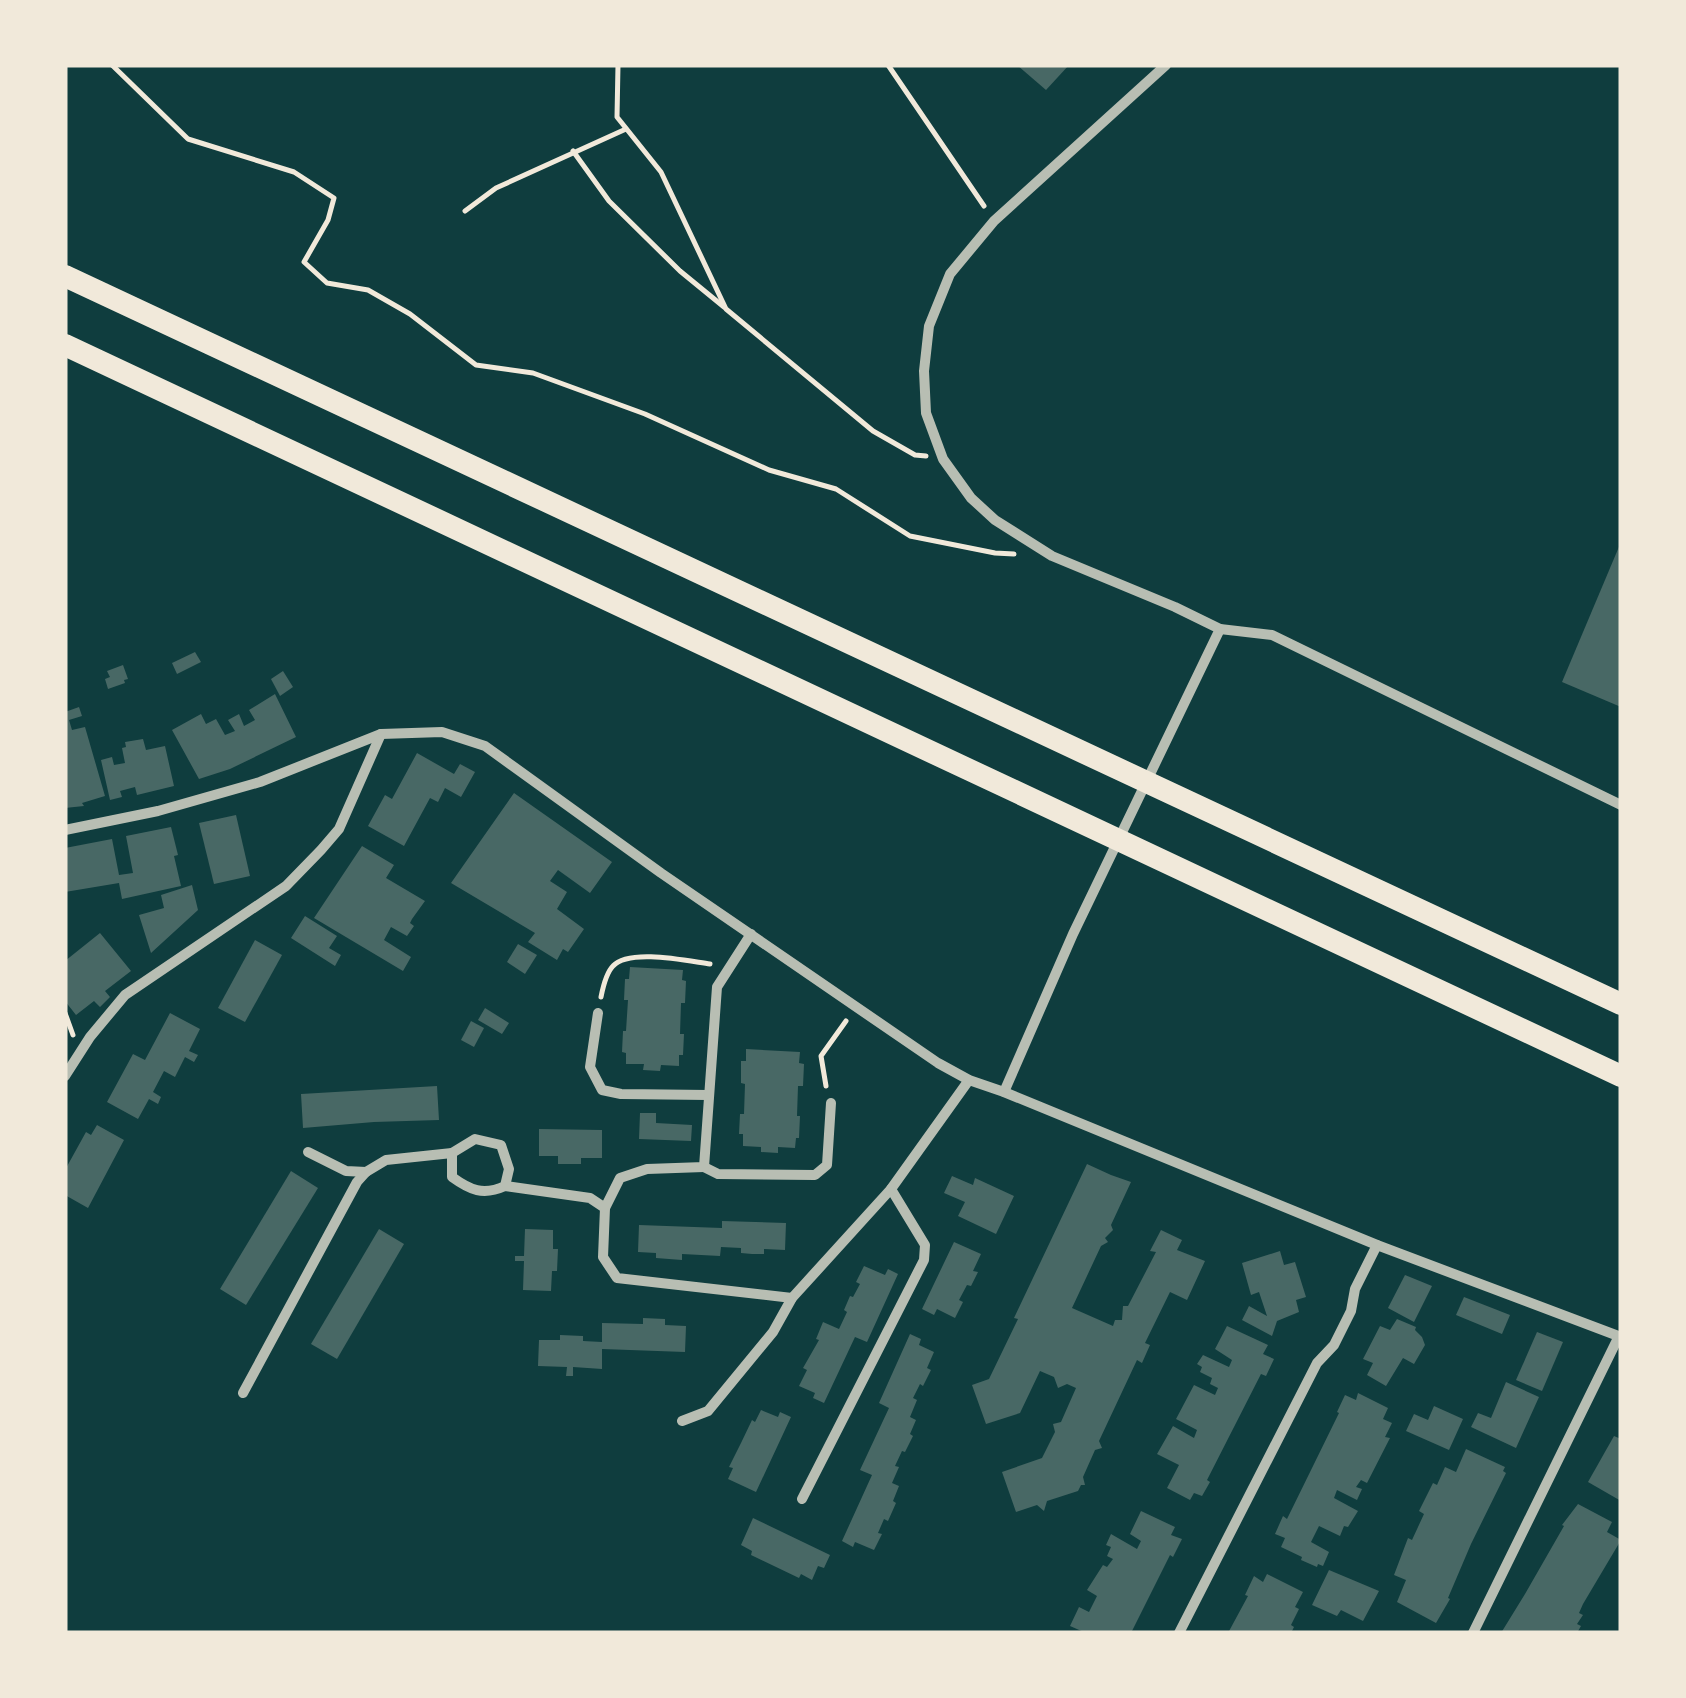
<svg xmlns="http://www.w3.org/2000/svg" width="1686" height="1698" font-family="Commissioner,sans-serif">
  <style>
    .building { fill: #486865 }
    .lines { fill: none; stroke-linecap: round; stroke-linejoin: round }
    .path { stroke: #f1e9da; stroke-width: 5 }
    .minor { stroke: #b8beb3; stroke-width: 10 }
    .motorway { stroke: #f1e9da; stroke-width: 22 }
  </style>
  <rect width="100%" height="100%" fill="#0f3d3e"/>
  <!-- building -->
  <g class="building">
    <path d="M1017 65H1069L1046 90Z"/>
    <path d="M1621 542V707L1562 682Z"/>
    <path d="M195 652 201 662 177 674 172 663Z"/>
    <path d="M123 665 128 679 124 680 125 683 108 689 105 679 110 677 107 671Z"/>
    <path d="M283 671 293 687 280 696 271 679Z"/>
    <path d="M275 694 296 737 230 769 199 779 172 730 201 714 206 724 216 719 225 735 235 731 228 720 239 714 244 726 255 720 249 710Z"/>
    <path d="M79 707 82 716 69 720 72 730 85 727 105 796 82 803 84 806 65 808V712Z"/>
    <path d="M143 739 146 750 165 746 174 786 137 795 135 787 120 791 122 797 110 800 101 760 112 757 114 765 125 763 122 748 126 747 125 742Z"/>
    <path d="M417 753 454 774 460 764 475 772 461 797 445 788 438 802 430 798 404 846 368 826 385 795 392 799Z"/>
    <path d="M514 793 612 862 590 893 558 870 550 881 567 892 557 909 584 929 568 952 563 949 557 960 528 942 535 933 451 883Z"/>
    <path d="M236 815 250 876 214 884 199 823Z"/>
    <path d="M171 827 178 855 174 856 181 886 122 899 119 883 65 892V848L112 839 119 875 133 873 126 836Z"/>
    <path d="M362 846 394 865 386 878 425 901 412 919 410 923 414 926 407 936 391 927 384 940 411 957 403 971 314 918Z"/>
    <path d="M192 885 198 910 151 953 139 915 164 908 161 895Z"/>
    <path d="M305 916 337 936 329 948 341 955 335 966 291 938Z"/>
    <path d="M100 933 131 971 105 991 110 997 100 1007 94 1001 76 1015 65 1001V961Z"/>
    <path d="M255 940 282 955 245 1022 218 1008Z"/>
    <path d="M518 944 537 955 525 974 507 962Z"/>
    <path d="M630 967 683 970 682 980 686 981 685 1003H681L680 1034H684L683 1055H679V1066L661 1065 660 1071 643 1070 644 1064H626V1053L622 1052 623 1031H626L628 1000H624L625 979H629Z"/>
    <path d="M485 1008 509 1023 502 1034 478 1020Z"/>
    <path d="M170 1013 200 1029 189 1051 198 1055 194 1062 185 1057 175 1077 164 1071 153 1092 161 1097 158 1104 149 1099 138 1119 107 1102 133 1054 145 1060Z"/>
    <path d="M471 1021 484 1028 474 1047 461 1040Z"/>
    <path d="M746 1049 800 1052 799 1063 804 1064 803 1086H798L797 1116H800L799 1138H796L795 1148 778 1147V1153L761 1152V1147L743 1146V1134H739L740 1114H744L745 1084 741 1083V1061H746Z"/>
    <path d="M437 1086 439 1120 374 1122 303 1128 301 1094Z"/>
    <path d="M640 1113H656V1123L692 1125 691 1141 639 1139Z"/>
    <path d="M97 1125 124 1140 88 1208 65 1195V1170L86 1132 91 1135Z"/>
    <path d="M539 1129 602 1130V1158H581V1164H558V1156H539Z"/>
    <path d="M1087 1164 1111 1175 1131 1182 1111 1225 1113 1230 1105 1238 1108 1242 1101 1246 1072 1308 1113 1326 1115 1320H1122L1123 1306H1128L1156 1252 1150 1251 1161 1230 1182 1240 1177 1250 1205 1261 1187 1300 1170 1292 1145 1343 1150 1345 1142 1363 1137 1360 1099 1441 1102 1448 1095 1450 1083 1477 1085 1485H1081L1078 1491 1047 1501 1044 1511 1037 1505 1016 1512 1002 1472 1042 1458 1055 1432 1053 1424 1061 1422 1076 1388 1067 1384 1058 1388 1054 1377 1040 1371 1020 1413 986 1424 972 1385 989 1379 1018 1319 1014 1318Z"/>
    <path d="M291 1171 318 1188 246 1305 220 1289Z"/>
    <path d="M952 1176 973 1185 975 1178 1014 1196 996 1234 958 1216 965 1202 944 1193Z"/>
    <path d="M722 1221 786 1223 785 1250 764 1249V1254H752L741 1253V1248L721 1247 720 1256 682 1254V1260L656 1258V1253L638 1252 639 1225 722 1228Z"/>
    <path d="M379 1229 404 1244 337 1359 311 1344Z"/>
    <path d="M525 1229 553 1230V1249H558L557 1271H552L551 1291 523 1290 524 1261H515V1256H524Z"/>
    <path d="M954 1242 981 1254 973 1271 978 1272 971 1286 967 1285 959 1300 963 1302 955 1318 937 1309 934 1315 922 1309Z"/>
    <path d="M1280 1251 1284 1265 1295 1262 1306 1297 1296 1300 1299 1312 1277 1321 1272 1336 1242 1320 1249 1306 1267 1316 1259 1292 1251 1295 1242 1263Z"/>
    <path d="M864 1266 885 1275 888 1269 898 1274 867 1342 855 1337 824 1403 813 1398 815 1393 799 1386 807 1370 803 1368 819 1340 816 1339 823 1322 839 1329 847 1312 844 1310 850 1296 853 1297 860 1284 856 1282Z"/>
    <path d="M1405 1275 1432 1286 1414 1322 1388 1308Z"/>
    <path d="M1464 1297 1510 1315 1502 1334 1456 1315Z"/>
    <path d="M643 1318 665 1319V1325L686 1326 685 1352 602 1349V1369L573 1367V1376H566L567 1367 538 1366 539 1340H560V1335L583 1336V1341L602 1342V1323L643 1324Z"/>
    <path d="M1397 1319 1416 1327 1415 1330 1422 1337 1425 1345 1414 1364 1403 1358 1386 1386 1367 1375 1373 1363 1363 1359 1380 1326 1390 1330Z"/>
    <path d="M1227 1326 1268 1345 1263 1354 1274 1359 1266 1376 1261 1374 1207 1480 1210 1482 1202 1496 1194 1493 1190 1500 1167 1488 1179 1465 1157 1454 1173 1426 1194 1438 1197 1430 1176 1419 1194 1385 1215 1395 1218 1388 1210 1384 1212 1378 1200 1372 1202 1367 1197 1364 1203 1355 1229 1367 1232 1360 1215 1349Z"/>
    <path d="M1537 1332 1563 1342 1542 1391 1516 1380Z"/>
    <path d="M910 1334 921 1339 919 1345 934 1352 927 1368 931 1370 923 1386 920 1384 913 1398 917 1400 910 1417 916 1420 910 1434 913 1436 905 1452 902 1451 895 1466 899 1467 892 1483 899 1486 893 1501 896 1503 888 1521 884 1519 878 1533 882 1534 874 1550 855 1542 853 1547 842 1541 872 1475 860 1470 889 1408 879 1403Z"/>
    <path d="M1506 1382 1539 1397 1516 1448 1471 1427 1478 1413 1491 1418Z"/>
    <path d="M1358 1393 1388 1408 1383 1419 1392 1423 1385 1437 1390 1438 1367 1483 1361 1480 1356 1487 1362 1489 1357 1500 1337 1490 1334 1498 1358 1511 1348 1527 1344 1526 1340 1536 1319 1526 1311 1542 1329 1552 1323 1566 1318 1564 1317 1567 1301 1560 1302 1557 1281 1547 1285 1538 1275 1534 1283 1516 1287 1519 1339 1413 1337 1412 1345 1395 1356 1400Z"/>
    <path d="M1434 1406 1463 1419 1449 1450 1406 1431 1414 1414 1428 1420Z"/>
    <path d="M761 1410 778 1417 780 1412 791 1417 756 1492 728 1479 733 1468 729 1467 741 1443 752 1420 755 1422Z"/>
    <path d="M1614 1436 1621 1439V1501L1588 1482Z"/>
    <path d="M1466 1449 1505 1467 1503 1471 1506 1473 1471 1544 1448 1598 1450 1599 1436 1623 1397 1602 1406 1580 1394 1575 1408 1538 1412 1540 1424 1514 1419 1511 1433 1483 1437 1485 1445 1467 1456 1472Z"/>
    <path d="M1578 1504 1612 1522 1607 1532 1621 1540 1583 1604 1579 1613 1583 1615 1577 1624 1581 1626 1577 1633H1501L1525 1594 1564 1526 1562 1525Z"/>
    <path d="M1141 1511 1175 1527 1171 1535 1182 1539 1173 1557 1170 1555 1131 1633H1086L1070 1626 1079 1607 1089 1612 1097 1596 1087 1590 1103 1565 1107 1567 1113 1559 1107 1556 1111 1547 1106 1545 1111 1534 1137 1549 1141 1541 1130 1534Z"/>
    <path d="M753 1518 830 1555 824 1568 818 1566 812 1580 801 1574 799 1578 751 1555 752 1551 741 1545Z"/>
    <path d="M1329 1570 1379 1591 1363 1621 1341 1610 1337 1616 1312 1605Z"/>
    <path d="M1267 1574 1303 1592 1295 1607 1299 1609 1291 1625 1294 1627 1291 1633H1228L1248 1596 1245 1595 1254 1576 1263 1582Z"/>
  </g>
  <g class="lines">
    <!-- path -->
    <g class="path">
      <path d="M112 65 188 139 294 172 334 198 328 220 304 262 327 283 368 290 410 314 476 365 533 373 645 414 769 470 836 489 910 536 995 553 1014 554"/>
      <path d="M618 65 617 117 661 172 726 309 873 431 915 455 926 456"/>
      <path d="M888 65 984 206"/>
      <path d="M573 151 609 201 680 271 724 307"/>
      <path d="M465 211 496 188 626 129"/>
      <path d="M601 997C603 987 606 973 613 966 629 948 688 961 710 964"/>
      <path d="M65 1013 73 1035"/>
      <path d="M826 1086 821 1056 846 1021"/>
    </g>
    <!-- minor -->
    <g class="minor">
      <path d="M1220 629 1272 635 1621 805"/>
      <path d="M65 830 158 811 260 782 381 734 442 732 485 746 661 873 938 1063 969 1080 1004 1092 1377 1245 1621 1337"/>
      <path d="M598 1013 590 1067 602 1090 621 1094 708 1095"/>
      <path d="M65 1076 90 1037 125 995 286 886 321 850 339 829 381 734"/>
      <path d="M1004 1092 1073 934 1220 629 1175 607 1052 556 995 520 971 498 943 459 926 413 924 371 929 326 950 274 994 221 1166 65"/>
      <path d="M308 1152 346 1171 366 1172"/>
      <path d="M704 1167 718 1174 815 1175 827 1165 831 1103"/>
      <path d="M505 1186C483 1196 470 1190 452 1177V1153L475 1139 501 1145 509 1169 505 1186 590 1198 605 1208 603 1257 617 1278 792 1298"/>
      <path d="M605 1208 620 1178 647 1169 704 1167 717 987 751 934"/>
      <path d="M243 1393 357 1182 366 1172 386 1160 452 1153"/>
      <path d="M682 1421 708 1411 773 1332 792 1298 891 1189 969 1080"/>
      <path d="M802 1499 924 1260 925 1245 891 1189"/>
      <path d="M1179 1633 1317 1363 1334 1345 1351 1311 1355 1289 1377 1245"/>
      <path d="M1473 1633 1619 1336"/>
    </g>
    <!-- motorway -->
    <g class="motorway">
      <path d="M65 276 1621 1004"/>
      <path d="M65 345 1621 1076"/>
    </g>
  </g>
  <!-- border -->
  <rect width="1686" height="1698" fill="none" stroke="#f1e9da" stroke-width="135"/>
</svg>
